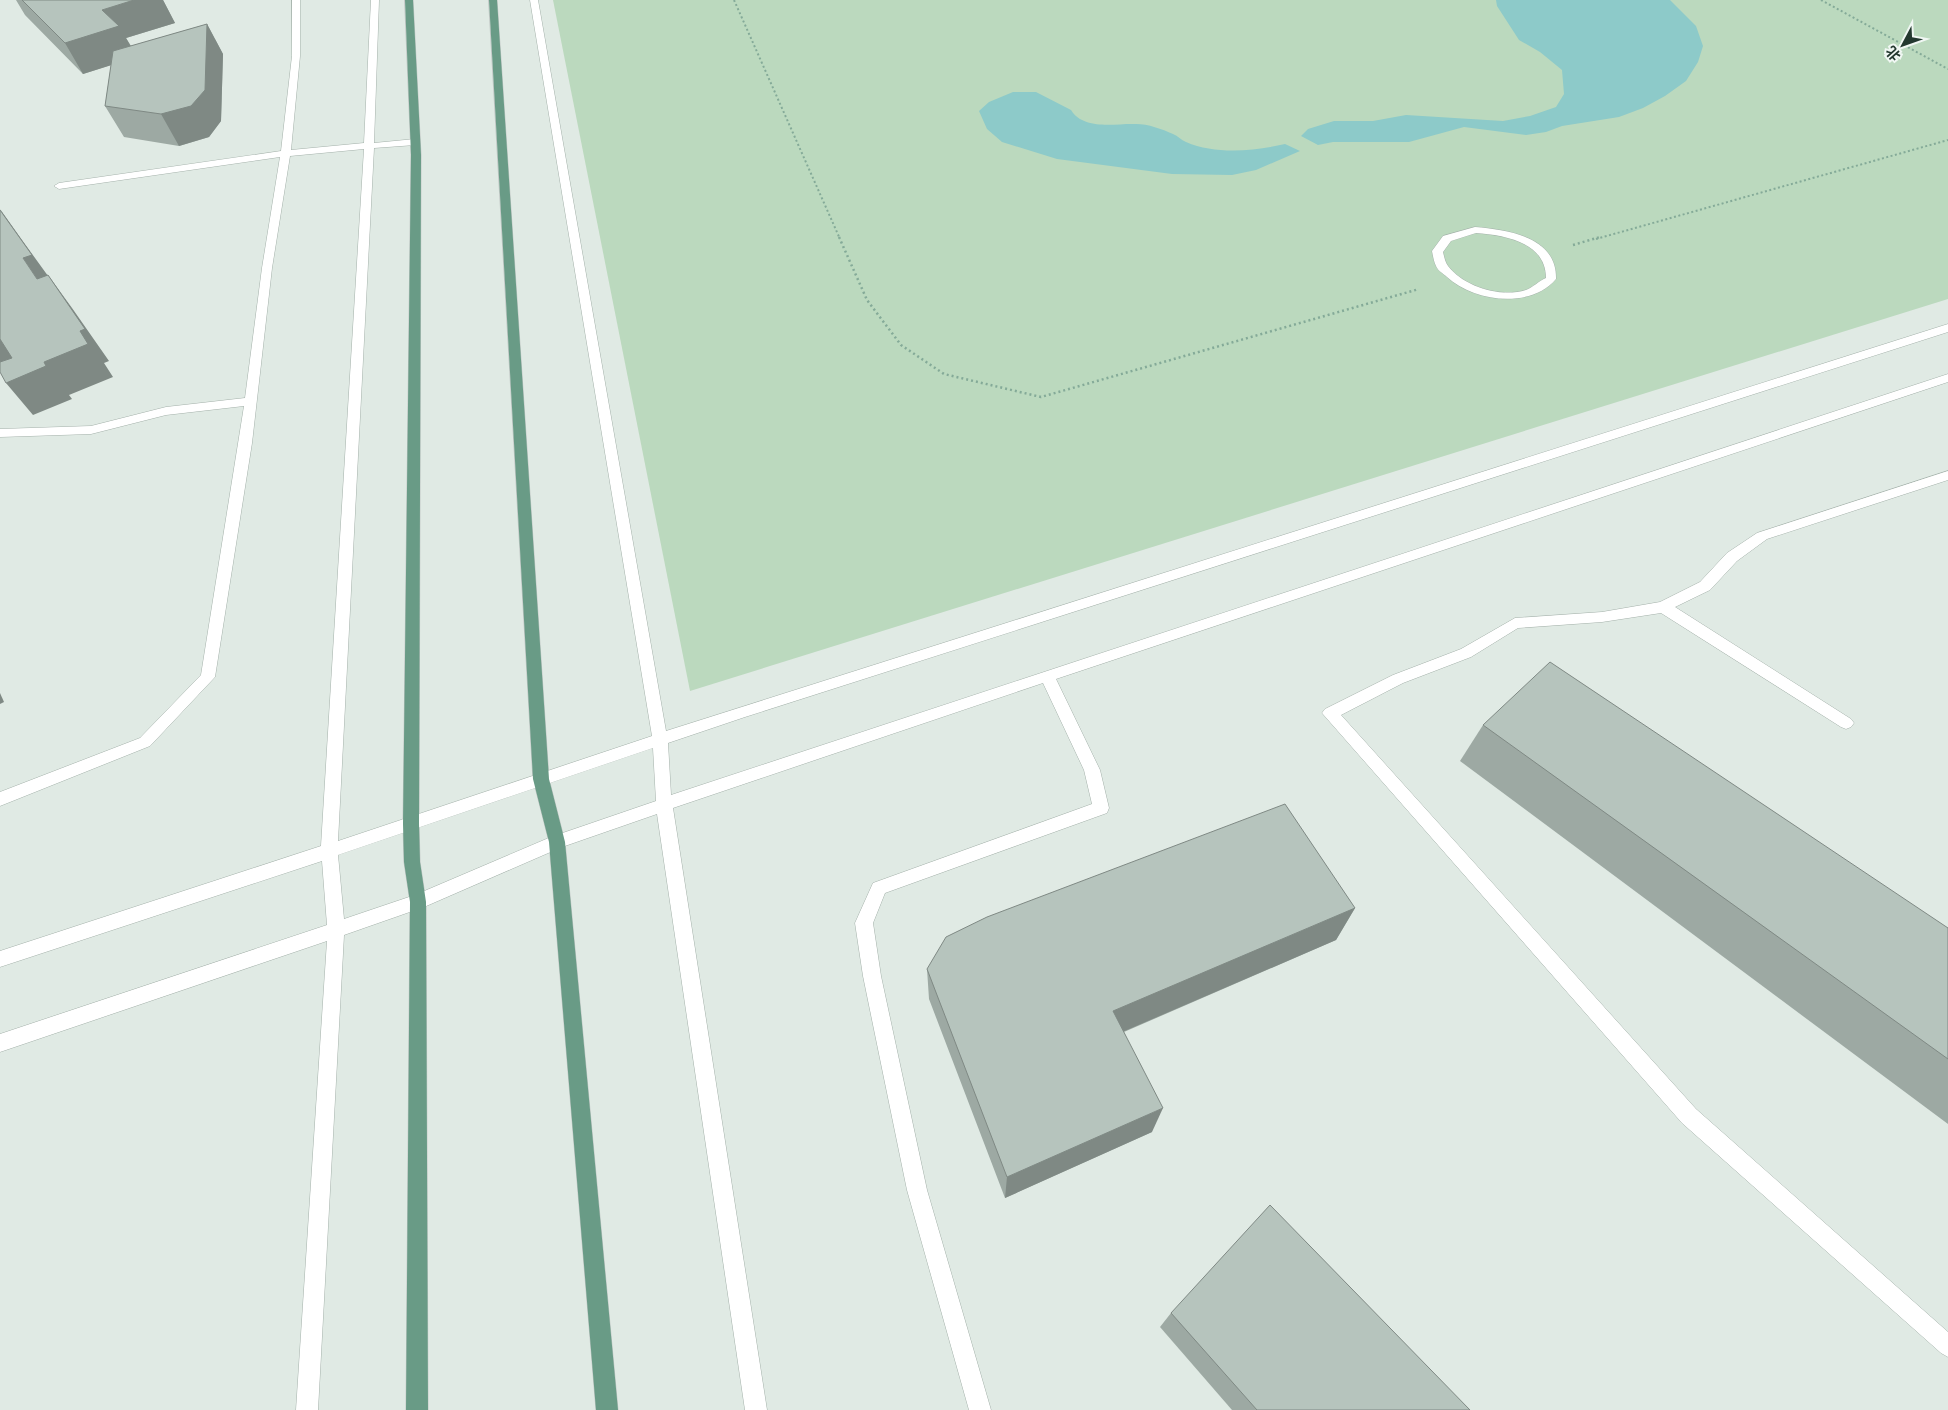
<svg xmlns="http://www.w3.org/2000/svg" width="1948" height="1410" font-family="'Sofia Sans Condensed','Noto Sans SC',sans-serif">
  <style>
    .green { fill: #bbd9be }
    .water { fill: #8dcac9 }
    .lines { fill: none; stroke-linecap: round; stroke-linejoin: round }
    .minor-casing { stroke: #a4b1aa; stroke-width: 1 }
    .major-casing { stroke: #c1c7c5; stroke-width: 1 }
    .path-far1 { stroke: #84aa98; stroke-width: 2; stroke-dasharray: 2 2.5; stroke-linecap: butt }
    .path { stroke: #84aa98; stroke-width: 2.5; stroke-dasharray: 2 3; stroke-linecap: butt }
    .minor { fill: #fff; fill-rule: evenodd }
    .major { fill: #699b86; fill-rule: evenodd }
    .wall { fill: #9da9a3 }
    .shaded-wall { fill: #7f8984 }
    .building { fill: #b6c4bd; stroke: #7f8984 }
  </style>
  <rect width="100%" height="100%" fill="#e0eae4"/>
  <!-- green -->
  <path class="green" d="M553 0H1948V299L690 691Z"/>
  <!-- water -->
  <g class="water">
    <path d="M1496 0H1670L1696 26 1703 46 1698 62 1686 81 1665 96 1643 108 1619 117 1562 126 1546 132 1526 135 1464 127 1409 142H1333L1318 145 1301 136 1308 129 1334 121H1373L1406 115 1503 121 1530 116 1556 107 1564 94 1562 70 1540 52 1519 40 1497 6Z"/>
    <path d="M1013 92H1036L1071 110C1084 131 1116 123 1136 124 1148 124 1162 129 1173 134 1178 136 1181 140 1186 142 1216 155 1255 151 1285 144L1300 151 1256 170 1232 175 1172 174 1057 159 1002 142 987 129 979 111 989 102Z"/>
  </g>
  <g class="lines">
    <!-- minor casing -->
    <g class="minor-casing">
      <g id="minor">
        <path d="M292 0H300V56L291 150 364 143 371 0H379L374 143 415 139 420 142 415 145 374 148 338 841 652 736 530 0H538L666 731 1948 324V332L745 717 668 743 671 795 1948 374V382L1056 679 1100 770 1109 808 1107 813 885 893 873 923 881 976 927 1190 991 1410H969L907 1190 863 976 855 923 873 883 1092 804 1084 770 1043 683 673 808 767 1410H745L657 814 562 847 424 907 344 935 318 1410H296L327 941 0 1052V1034L327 925 322 861 0 967V951L321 846 364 149 290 156 272 268 252 443 215 677 150 746 0 806V792L140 738 201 675 244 406 166 415 91 434 0 437V429L91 426 166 407 245 398 262 268 280 157 59 189 54 186 59 183 281 151 292 56ZM653 748 656 801 551 837 415 895 344 919 338 855Z"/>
        <path d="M1475 227C1509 230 1557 237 1556 279 1531 309 1474 302 1447 277 1444 274 1438 271 1436 266 1434 262 1433 256 1432 251L1443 236ZM1476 233C1504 235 1546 242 1546 278 1539 281 1532 288 1526 290 1501 298 1464 287 1448 266 1445 262 1444 256 1443 252L1451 241Z"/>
        <path d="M1948 471V480L1767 539 1737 561 1710 590 1675 607 1851 719 1854 723 1851 727 1846 729 1841 727 1661 613 1602 622 1518 628 1471 657 1403 683 1341 715 1696 1109 1948 1332V1357L1941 1353 1682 1123 1322 713 1325 709 1393 675 1461 649 1515 618 1602 612 1660 602 1700 582 1727 553 1757 533Z"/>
      </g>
    </g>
    <!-- major casing -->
    <g class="major-casing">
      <g id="major">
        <path d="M405 0H413L421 155 419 824 420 862 426 902 428 1410H406L410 902 404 862 403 824 411 155Z"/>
        <path d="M489 0H497L549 779 565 842 618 1410H596L549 842 533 779Z"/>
      </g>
    </g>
    <!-- path-far1 -->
    <g class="path-far1">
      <path d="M734 0 840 239"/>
      <path d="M1821 0 1948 69"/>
      <path d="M1596 239 1948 140"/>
    </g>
    <!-- path -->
    <g class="path">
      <path d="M839 237 867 300 901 345 944 374 1041 397 1419 289"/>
      <path d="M1573 245 1600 237"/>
    </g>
    <!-- minor -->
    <use href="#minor" class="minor"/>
    <!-- major -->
    <use href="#major" class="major"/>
  </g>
  <!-- wall -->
  <g class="wall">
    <path d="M16 0H163L175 23 126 38 131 46 207 24 223 54 221 121 209 137 179 146 124 137 105 106 111 65 83 74 25 15Z"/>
    <path d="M1483 725 1948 928V1124L1460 761Z"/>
    <path d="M1355 908 1336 940 1124 1032 1152 1132 1005 1198 929 999 927 969Z"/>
    <path d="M1171 1313 1470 1410H1232L1160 1327Z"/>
  </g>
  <!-- shaded-wall -->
  <g class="shaded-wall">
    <path d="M134 0H163L175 23 126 38 137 57 83 74 65 43 102 10Z"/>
    <path d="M207 24 223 54 221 121 209 137 179 146 161 114Z"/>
    <path d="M0 209 22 240 56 287 37 279 23 258Z"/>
    <path d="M48 275 72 308 109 361 104 363 113 377 69 395 72 399 33 415 6 383 44 362 80 331Z"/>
    <path d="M0 337 22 364 0 371Z"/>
    <path d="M0 693 4 702 0 704Z"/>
    <path d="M1355 908 1336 940 1106 1039 1113 1011Z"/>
    <path d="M1163 1108 1152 1132 1005 1198 1007 1177Z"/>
  </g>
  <!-- building -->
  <g class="building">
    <path d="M22 0H134L102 10 119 26 65 43Z"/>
    <path d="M207 24 205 90 191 106 161 114 105 106 113 51Z"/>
    <path d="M0 210 32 255 23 258 37 279 48 275 85 329 80 331 88 344 44 362 46 366 6 383 0 372V362L12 358 0 339Z"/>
    <path d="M1550 662 1948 928V1059L1483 725Z"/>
    <path d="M1285 804 1355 908 1113 1011 1163 1108 1007 1177 927 969 946 937 987 917Z"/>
    <path d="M1270 1205 1470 1410H1257L1171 1313Z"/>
  </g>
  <!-- north arrow -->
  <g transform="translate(1903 45) rotate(229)" stroke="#f0f7f3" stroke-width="4" paint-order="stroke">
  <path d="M0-4L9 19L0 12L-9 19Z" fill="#23382f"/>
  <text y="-8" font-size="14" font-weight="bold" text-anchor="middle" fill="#23382f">北</text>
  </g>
</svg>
